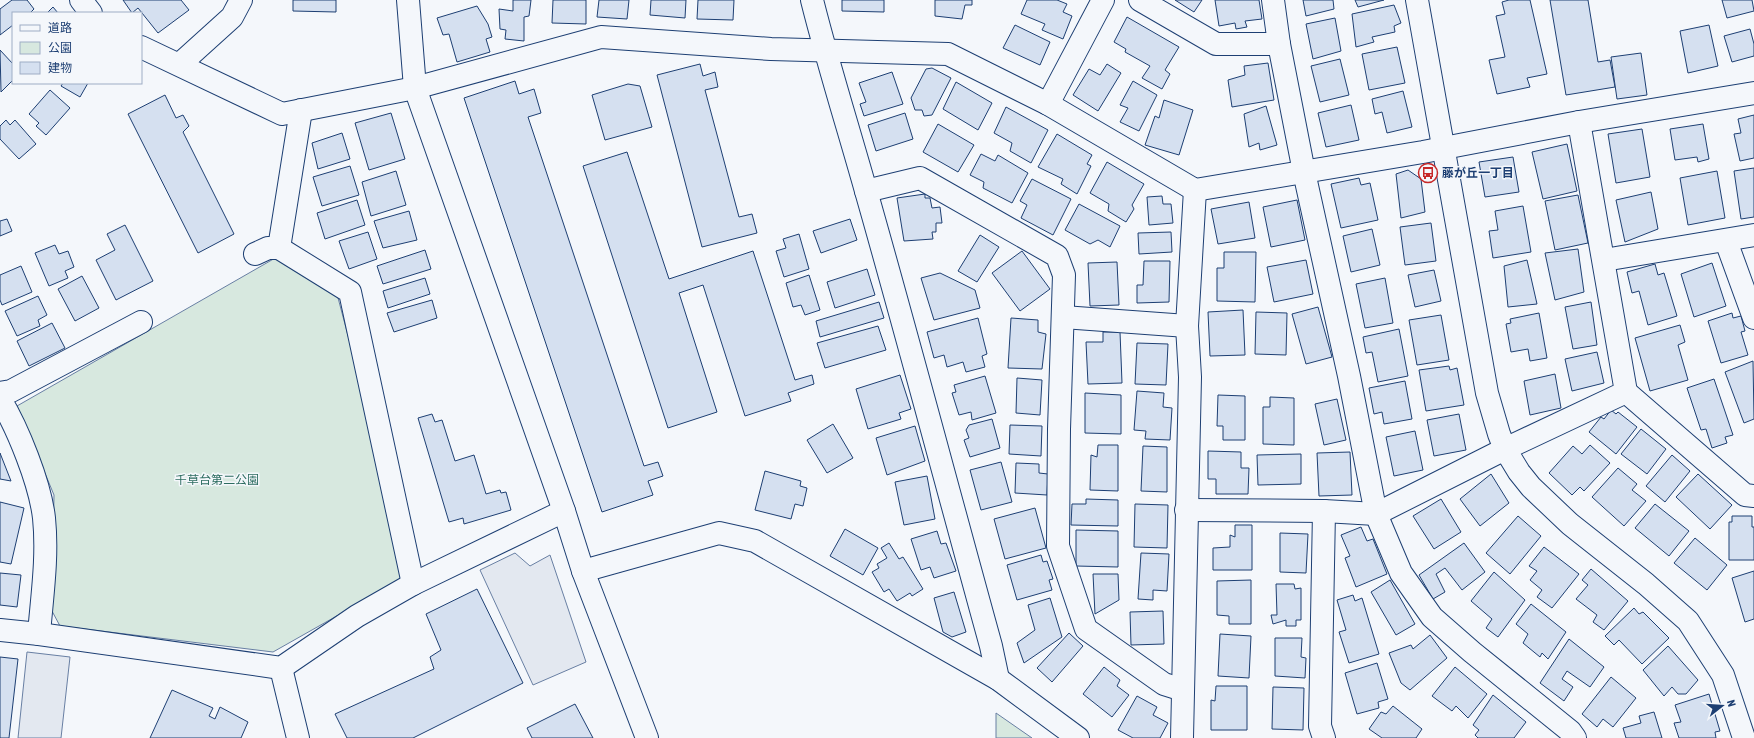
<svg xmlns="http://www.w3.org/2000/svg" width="1754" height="738" font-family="'Asap Condensed','Noto Sans JP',sans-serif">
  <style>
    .green { fill: #d7e8df; stroke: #687fa3 }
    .parking { fill: #e3e8f0; stroke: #687fa3 }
    .building { fill: #d5e0f0; stroke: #1d3f73 }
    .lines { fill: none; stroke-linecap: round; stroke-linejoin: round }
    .minor-casing { stroke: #1d3f73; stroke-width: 24 }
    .tertiary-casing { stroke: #1d3f73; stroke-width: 24 }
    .minor { stroke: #f4f7fb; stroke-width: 22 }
    .tertiary { stroke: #f4f7fb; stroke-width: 22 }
    .labels { text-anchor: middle; stroke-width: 3; stroke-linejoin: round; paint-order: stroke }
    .poi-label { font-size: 12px; font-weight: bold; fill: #1d3f73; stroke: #f4f7fb; text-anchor: start }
    .park-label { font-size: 12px; fill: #2c6c60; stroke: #f4f7fb }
  </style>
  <rect width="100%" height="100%" fill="#f4f7fb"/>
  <!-- green -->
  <g class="green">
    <path d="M277 257 337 294 411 574 273 652 60 626 52 611 54 495 17 406Z"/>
    <path d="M996 713 1032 738H996Z"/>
  </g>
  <!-- parking -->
  <g class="parking">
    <path d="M515 553 530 566 550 555 586 662 533 685 480 570Z"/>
    <path d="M27 652 70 657 61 738H18Z"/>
  </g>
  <!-- building -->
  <g class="building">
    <path d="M12 0H27L34 9 30 13H13V25L0 35V9Z"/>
    <path d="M123 0H181L189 10 158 33 138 8 132 13Z"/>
    <path d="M293 0H336V12L293 11Z"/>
    <path d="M513 0H531L529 16 524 17V41L505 39 506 30 500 29 499 9 513 11Z"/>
    <path d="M553 0H586V24L552 23Z"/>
    <path d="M599 0H629L627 19 597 17Z"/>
    <path d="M651 0H686L685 18 650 15Z"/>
    <path d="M698 0H734L733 20 697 19Z"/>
    <path d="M842 0H884V12L842 11Z"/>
    <path d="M935 0H972V5H965L962 19 935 16Z"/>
    <path d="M1027 0H1057L1067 4 1063 12 1072 16 1063 39 1042 30 1045 24 1021 14Z"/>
    <path d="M1175 0H1202L1194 12Z"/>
    <path d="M1215 0H1259L1262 19 1245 21 1247 27 1236 29 1235 23 1219 26Z"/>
    <path d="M1303 0H1333L1334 9 1306 16Z"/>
    <path d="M1355 0H1384L1358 7Z"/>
    <path d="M1509 0H1530L1547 74 1527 78 1530 87 1497 94 1489 60 1505 57 1496 16 1505 14 1502 2Z"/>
    <path d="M1550 0H1588L1598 62 1610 60 1615 87 1566 95Z"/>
    <path d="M1722 0H1752L1754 11 1727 18Z"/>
    <path d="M1394 5 1401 23 1394 26 1395 32 1372 37 1374 42 1356 47 1352 14Z"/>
    <path d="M477 6 488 24 492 37 486 39 490 52 457 62 449 34 443 35 437 18Z"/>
    <path d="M53 7 58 13H47Z"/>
    <path d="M1127 17 1179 47 1165 70 1170 74 1162 89 1142 78 1150 66 1125 52 1126 49 1114 42Z"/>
    <path d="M1335 18 1341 51 1313 59 1306 24Z"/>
    <path d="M1015 25 1050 42 1040 65 1003 48Z"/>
    <path d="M1709 25 1718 66 1688 73 1680 31Z"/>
    <path d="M1750 29 1754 44V56L1732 62 1724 36Z"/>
    <path d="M1397 47 1405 83 1369 90 1362 54Z"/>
    <path d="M0 50 13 64V80L1 92Z"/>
    <path d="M1641 53 1647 95 1617 99 1611 57Z"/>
    <path d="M1340 59 1349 95 1320 102 1311 66Z"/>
    <path d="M1268 63 1274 100 1232 107 1228 80 1245 75 1244 66Z"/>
    <path d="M700 64 703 76 715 72 718 87 705 90 739 217 752 214 757 233 702 247 657 75Z"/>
    <path d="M1107 64 1121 73 1098 111 1073 95 1089 69 1100 75Z"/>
    <path d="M932 68 951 78 932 115 924 116 922 110H915L911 98 926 69Z"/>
    <path d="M892 72 903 104 864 116 860 104 866 102 859 83Z"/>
    <path d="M515 81 519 94 534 89 541 113 528 117 644 466 658 462 663 476 648 481 653 495 602 512 464 98Z"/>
    <path d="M1133 81 1157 95 1139 131 1120 122 1128 108 1120 105Z"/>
    <path d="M956 82 992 103 978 130 943 109Z"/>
    <path d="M63 83H88L80 97 61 86Z"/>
    <path d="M628 84 640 86 652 127 605 140 592 95Z"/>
    <path d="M50 90 70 108 46 135 36 126 39 123 29 114Z"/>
    <path d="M1403 91 1412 127 1387 133 1382 112 1375 114 1372 99Z"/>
    <path d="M165 95 176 118 183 115 189 126 183 132 234 234 198 253 128 114Z"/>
    <path d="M1164 100 1193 110 1179 155 1145 145 1155 116 1159 118Z"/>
    <path d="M1351 105 1359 140 1326 147 1318 113Z"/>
    <path d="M1266 106 1277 145 1260 150 1259 143 1249 147 1244 114Z"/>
    <path d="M1006 107 1048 130 1031 163 1010 151 1012 143 994 133Z"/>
    <path d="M391 113 405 159 369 170 355 123Z"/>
    <path d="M905 113 913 139 876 151 868 125Z"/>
    <path d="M1754 115V158L1740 161 1734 134 1741 133 1738 119Z"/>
    <path d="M6 120 10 125 15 120 36 144 19 159 0 139V126Z"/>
    <path d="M938 124 974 145 958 172 923 152Z"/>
    <path d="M1703 124 1709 159 1698 162 1697 157 1675 160 1670 129Z"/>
    <path d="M1642 129 1650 177 1616 183 1608 134Z"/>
    <path d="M342 133 350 159 318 169 312 143Z"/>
    <path d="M1057 134 1092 155 1087 164 1091 166 1077 194 1061 184 1063 179 1038 167Z"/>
    <path d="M1567 144 1577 191 1543 199 1532 152Z"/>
    <path d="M627 152 669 279 753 251 795 380 812 375 814 384 788 393 791 401 745 416 703 285 679 293 717 412 668 428 583 166Z"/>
    <path d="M981 154 995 161 998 155 1028 173 1012 203 983 188 984 182 970 175Z"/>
    <path d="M1513 157 1519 192 1485 197 1479 162Z"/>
    <path d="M1107 162 1144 184 1132 205 1134 209 1126 222 1108 211 1109 204 1090 193Z"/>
    <path d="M350 166 359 195 322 206 313 177Z"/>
    <path d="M1754 168V217L1741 219 1734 171Z"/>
    <path d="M1408 170 1421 179 1425 212 1401 218 1396 174Z"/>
    <path d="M396 171 406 205 371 216 362 182Z"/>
    <path d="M1717 171 1725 218 1688 225 1680 178Z"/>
    <path d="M1359 178 1361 185 1370 183 1378 220 1341 228 1331 184Z"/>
    <path d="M1032 179 1071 199 1053 235 1021 218 1027 205 1020 201Z"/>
    <path d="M1651 192 1658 229 1625 242 1616 200Z"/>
    <path d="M925 194V198H930L932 208 940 207 942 223H936V232H932L933 239 904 241 897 198Z"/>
    <path d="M1578 195 1588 243 1555 250 1545 201Z"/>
    <path d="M1162 196 1163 204H1171L1173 223 1149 225 1147 197Z"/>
    <path d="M357 200 365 225 325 239 317 213Z"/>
    <path d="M1297 200 1305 240 1271 247 1263 207Z"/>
    <path d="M1249 202 1255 238 1218 244 1211 209Z"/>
    <path d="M1079 204 1120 226 1110 247 1098 240 1090 244 1065 230Z"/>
    <path d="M1523 206 1531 252 1493 258 1489 231 1498 230 1495 211Z"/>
    <path d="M409 211 417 240 383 248 374 221Z"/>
    <path d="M7 219 12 231 0 236V221Z"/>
    <path d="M850 219 857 240 821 253 813 231Z"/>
    <path d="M1431 223 1436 261 1405 265 1400 227Z"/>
    <path d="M125 225 153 281 116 300 96 260 115 250 107 234Z"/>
    <path d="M1372 229 1380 265 1351 272 1343 236Z"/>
    <path d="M368 232 377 259 349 269 339 241Z"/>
    <path d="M1171 232 1172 252 1139 254 1138 233Z"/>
    <path d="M799 234 809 269 784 277 776 251 786 248 783 239Z"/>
    <path d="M980 235 999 247 977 282 958 271Z"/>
    <path d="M55 245 59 254 68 251 74 267 65 271 68 278 49 286 35 253Z"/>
    <path d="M1578 249 1584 292 1555 300 1545 253Z"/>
    <path d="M425 250 431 269 383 284 377 266Z"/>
    <path d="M1022 251 1050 289 1020 311 992 273Z"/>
    <path d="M1224 252H1256L1255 302 1217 301V268H1224Z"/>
    <path d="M1306 260 1313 294 1274 302 1267 267Z"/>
    <path d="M1527 260 1537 304 1508 307 1504 266Z"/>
    <path d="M1144 261H1170L1169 302 1137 303V285H1143Z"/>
    <path d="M1117 262 1119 305 1090 306 1088 263Z"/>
    <path d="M1712 263 1726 306 1694 317 1681 274Z"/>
    <path d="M1655 264 1658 275 1664 273 1677 316 1648 325 1639 291 1632 293 1627 272Z"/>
    <path d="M21 266 32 292 2 305 0 300V275Z"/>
    <path d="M867 269 875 295 835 308 827 282Z"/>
    <path d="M1434 270 1441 301 1415 307 1408 275Z"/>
    <path d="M940 273 975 290 980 308 934 320 921 278Z"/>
    <path d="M809 275 820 310 805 315 801 305 793 307 786 283Z"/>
    <path d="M82 276 99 308 75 321 58 289Z"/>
    <path d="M425 278 430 294 388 308 383 291Z"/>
    <path d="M1385 278 1393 323 1365 328 1356 284Z"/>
    <path d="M38 296 47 315 38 320 40 326 17 336 5 311Z"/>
    <path d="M432 300 437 318 394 332 387 313Z"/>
    <path d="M879 302 884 318 820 337 816 321Z"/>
    <path d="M1591 302 1597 345 1573 349 1565 307Z"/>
    <path d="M1318 307 1332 357 1306 364 1292 314Z"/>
    <path d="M1243 310 1245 355 1210 356 1208 312Z"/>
    <path d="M1256 312 1287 313 1286 355 1255 354Z"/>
    <path d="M1539 313 1547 358 1530 361 1528 349 1511 352 1506 324 1511 323 1510 319Z"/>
    <path d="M1732 313 1733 318 1741 316 1745 331 1741 332 1748 355 1721 363 1708 321Z"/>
    <path d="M1441 315 1449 360 1417 365 1409 320Z"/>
    <path d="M978 318 987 354 982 356 985 367 966 372 963 362 947 367 944 355 934 358 927 332Z"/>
    <path d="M1011 318 1038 320V332L1046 334 1042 369 1008 368Z"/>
    <path d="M52 323 65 348 29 366 17 341Z"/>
    <path d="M1680 325 1685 342 1678 345 1688 380 1650 391 1635 338Z"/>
    <path d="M878 326 886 350 825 368 817 343Z"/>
    <path d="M1399 329 1408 376 1378 382 1372 352 1366 353 1363 337Z"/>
    <path d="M1103 332H1120L1122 383 1088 384 1086 342H1103Z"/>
    <path d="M1137 343 1168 344 1166 385 1135 384Z"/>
    <path d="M1597 352 1604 383 1572 391 1565 359Z"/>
    <path d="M1753 361 1754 419 1744 423 1725 372Z"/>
    <path d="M1449 366 1450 370 1457 368 1464 405 1426 411 1419 370Z"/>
    <path d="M1555 374 1561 408 1530 415 1524 381Z"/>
    <path d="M900 375 911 409 899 413 901 419 868 429 856 389Z"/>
    <path d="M985 376 996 413 972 420 971 412 959 415 952 393 956 392 954 385Z"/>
    <path d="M1017 378 1042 380 1040 415 1016 413Z"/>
    <path d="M1714 379 1733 435 1725 437 1727 443 1712 448 1706 429 1701 430 1687 388Z"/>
    <path d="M1405 381 1412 419 1384 424 1382 412 1374 414 1369 388Z"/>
    <path d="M1137 391 1164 393 1163 407 1172 408 1170 440 1145 439 1146 431 1134 430Z"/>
    <path d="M1085 393 1121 395V434L1085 433Z"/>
    <path d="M1218 395 1245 396V440H1223V426H1217Z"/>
    <path d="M1270 397 1294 398V445L1263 444V407H1270Z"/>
    <path d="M1337 399 1346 440 1324 445 1315 404Z"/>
    <path d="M1611 410 1616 414 1618 412 1637 427 1616 454 1589 432 1601 417 1604 419Z"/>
    <path d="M432 414 435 422 442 420 455 461 474 455 486 494 500 490 501 493 506 492 511 510 464 524 463 518 449 522 418 418Z"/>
    <path d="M1459 414 1466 450 1434 456 1427 420Z"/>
    <path d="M992 419 1000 448 970 457 964 440 969 438 966 430 969 425Z"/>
    <path d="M833 424 853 458 827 473 807 440Z"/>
    <path d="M1010 425 1042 426 1041 456 1009 454Z"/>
    <path d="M915 426 925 461 887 475 876 438Z"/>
    <path d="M1641 429 1666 449 1647 474 1621 454Z"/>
    <path d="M1415 431 1423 470 1394 476 1386 437Z"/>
    <path d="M1098 445H1118V491L1090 490 1091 455 1097 457Z"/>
    <path d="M1590 445 1610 463 1584 491 1580 487 1572 495 1549 473 1573 446 1582 454Z"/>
    <path d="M1143 446 1167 447V492L1141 491Z"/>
    <path d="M1208 451 1241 452V468H1249L1248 494H1216V479H1208Z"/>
    <path d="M1350 452 1352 495 1319 496 1317 453Z"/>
    <path d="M0 453 11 481 0 479Z"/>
    <path d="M1301 454V484L1258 485 1257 455Z"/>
    <path d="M1672 455 1690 471 1665 502 1646 486Z"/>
    <path d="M1001 462 1012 502 981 510 970 470Z"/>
    <path d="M1016 463 1039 464V473L1048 474 1047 495 1015 493Z"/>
    <path d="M1618 468 1637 484 1632 490 1646 501 1624 526 1592 497Z"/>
    <path d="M765 471 801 481 800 486 807 488 803 506 795 504 791 519 755 510Z"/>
    <path d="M1491 474 1509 503 1480 526 1460 499Z"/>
    <path d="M1698 474 1732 505 1710 529 1676 497Z"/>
    <path d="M927 476 935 519 904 525 895 482Z"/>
    <path d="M1086 499 1118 500V526L1071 525 1072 504H1086Z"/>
    <path d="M1441 499 1461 532 1434 549 1413 516Z"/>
    <path d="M0 502 24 508 11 564 0 562Z"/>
    <path d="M1135 504 1168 505 1167 548 1134 547Z"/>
    <path d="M1655 504 1689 531 1669 556 1635 528Z"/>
    <path d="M1035 508 1046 548 1005 559 994 519Z"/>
    <path d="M1518 516 1541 536 1510 574 1486 553Z"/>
    <path d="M1732 516H1752V527H1754V560H1729V522H1732Z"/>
    <path d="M1235 525H1252V570H1213V548L1230 547V535L1235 537Z"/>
    <path d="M1361 527 1367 541 1373 539 1387 574 1356 587 1345 558 1350 556 1341 535Z"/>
    <path d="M845 529 878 548 863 575 830 556Z"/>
    <path d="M1076 530 1118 531V567L1076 566Z"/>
    <path d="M937 531 941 544 946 543 956 571 934 578 930 567 921 570 911 539Z"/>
    <path d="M1280 533 1308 534 1306 573 1280 572Z"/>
    <path d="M1695 538 1727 565 1707 590 1674 563Z"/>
    <path d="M889 543 899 559 903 557 923 589 912 596 910 593 897 601 889 589 884 592 872 572 879 568 877 564 887 558 881 548Z"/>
    <path d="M1464 543 1485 572 1462 590 1445 568 1436 574 1445 592 1433 599 1419 575Z"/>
    <path d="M1544 547 1579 574 1552 608 1537 597 1542 590 1530 580 1537 571 1529 566Z"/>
    <path d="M1141 553 1169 554 1167 591 1153 590V600L1138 599Z"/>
    <path d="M1041 555 1043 562 1047 561 1053 579 1049 580 1052 590 1017 600 1007 565Z"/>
    <path d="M1591 569 1628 601 1604 630 1593 622 1597 615 1576 599 1588 585 1582 580Z"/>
    <path d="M1754 571V619L1745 622 1732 578Z"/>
    <path d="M1494 572 1525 600 1498 637 1486 628 1492 619 1471 601Z"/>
    <path d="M0 573 21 575 17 607 0 605Z"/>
    <path d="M1093 574H1118L1119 600 1095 614Z"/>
    <path d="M1251 580V624H1229V616L1217 615V581Z"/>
    <path d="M1390 580 1415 624 1396 635 1371 592Z"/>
    <path d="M1276 584H1294L1295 589 1301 588V620H1296V626H1286V620L1273 624 1271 615H1277Z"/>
    <path d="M477 589 523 683 413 738H347L335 714 434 669 430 657 441 650 426 614Z"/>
    <path d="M954 592 966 632 952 637 943 632 934 598Z"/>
    <path d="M1353 595 1355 601 1362 598 1379 654 1349 663 1339 632 1346 630 1337 600Z"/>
    <path d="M1050 598 1062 637 1024 663 1017 643 1035 630 1028 605Z"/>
    <path d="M1531 604 1566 632 1548 659 1542 653 1540 657 1523 643 1528 634 1516 624Z"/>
    <path d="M1634 608 1639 614 1643 612 1669 638 1642 664 1619 640 1614 645 1605 636Z"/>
    <path d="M1163 611 1164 644 1131 645 1130 612Z"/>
    <path d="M1069 633 1083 646 1052 682 1037 668Z"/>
    <path d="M1220 634 1251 636 1249 678 1218 676Z"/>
    <path d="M1430 635 1447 658 1410 690 1401 683 1389 653 1411 645 1413 649Z"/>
    <path d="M1275 638H1302L1301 657 1306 658 1305 678 1275 676Z"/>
    <path d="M1569 639 1604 667 1590 687 1567 671 1562 679 1573 687 1564 701 1540 683Z"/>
    <path d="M1668 646 1698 680 1686 694H1678L1672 687 1664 696 1643 670Z"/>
    <path d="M0 657 18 659 9 738H0Z"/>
    <path d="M1377 663 1388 699 1378 702 1379 708 1357 714 1345 673Z"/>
    <path d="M1104 667 1120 680 1117 686 1129 695 1112 717 1083 694Z"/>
    <path d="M1455 667 1487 694 1468 718 1456 706 1452 711 1432 696Z"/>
    <path d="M1611 677 1636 698 1613 727 1603 719 1597 727 1582 714Z"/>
    <path d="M1216 686H1247V730H1211V700L1215 701Z"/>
    <path d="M1273 687 1304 688 1303 730 1272 729Z"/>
    <path d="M172 690 213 708 209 716 215 719 220 707 248 722 241 738H150Z"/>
    <path d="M1709 694 1720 731 1715 732 1716 738H1679L1674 723 1681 722 1675 705Z"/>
    <path d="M1493 695 1526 722 1514 738H1478L1475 735 1479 730 1473 725Z"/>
    <path d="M1137 696 1157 707 1153 715 1168 723 1160 738H1133L1118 730Z"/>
    <path d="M575 704 593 738H532L527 728Z"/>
    <path d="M1393 706 1422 729 1416 738H1382L1369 729 1381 712 1386 714Z"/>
    <path d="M1654 712 1662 738H1626L1623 728 1641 723 1639 716Z"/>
  </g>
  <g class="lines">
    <!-- minor casing -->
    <g class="minor-casing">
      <g id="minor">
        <path d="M81 0 91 13"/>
        <path d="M812 0C828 64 848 127 866 191 909 342 949 494 991 646L998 679"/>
        <path d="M1140 0 1216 44H1279"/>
        <path d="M1273 0 1279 44 1304 172 1349 376 1376 514 1401 573 1432 617 1472 652 1570 731 1575 738"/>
        <path d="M141 47 282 114 415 88 601 37 771 49 948 54 1048 104 1195 190 1423 152 1579 122 1754 93"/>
        <path d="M180 64 232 17 241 0"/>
        <path d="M1048 104 1103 0"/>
        <path d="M866 191 920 178 1057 256 1064 275 1059 429 1058 546 1086 629 1164 684 1183 690"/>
        <path d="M1726 241 1754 318"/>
        <path d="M279 248 301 110"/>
        <path d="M255 254 268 248H279L350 292 413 584"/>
        <path d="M1604 260 1754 235"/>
        <path d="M1063 317 1187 326"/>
        <path d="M1626 392 1745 495 1754 496"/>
        <path d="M0 393 11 391 141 322"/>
        <path d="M0 399C18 429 40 483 44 518 48 557 42 596 39 634"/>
        <path d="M1186 510 1324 511 1376 514 1505 449 1626 392 1579 122"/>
        <path d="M1324 511 1320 726 1324 738"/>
        <path d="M583 571 719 533 755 541 998 679 1078 738"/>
        <path d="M0 630 39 634 281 668 357 616 413 584 564 511"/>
        <path d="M281 668 298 738"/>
        <path d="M1182 738 1190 377 1187 326 1195 190"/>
      </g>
    </g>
    <!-- tertiary casing -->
    <g class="tertiary-casing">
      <g id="tertiary">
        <path d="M408 0 415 88 564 511 583 571 647 738"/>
        <path d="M1417 0 1487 393 1499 434 1505 449 1519 472 1531 487 1570 524 1646 584 1688 621 1723 675 1744 738"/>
      </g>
    </g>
    <!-- minor -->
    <use href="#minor" class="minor"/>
    <!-- tertiary -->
    <use href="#tertiary" class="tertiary"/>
  </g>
  <!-- icons -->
  <defs>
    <g id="bus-ring" transform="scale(1)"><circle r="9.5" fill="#f4f7fb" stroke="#c62828" stroke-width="1.5"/><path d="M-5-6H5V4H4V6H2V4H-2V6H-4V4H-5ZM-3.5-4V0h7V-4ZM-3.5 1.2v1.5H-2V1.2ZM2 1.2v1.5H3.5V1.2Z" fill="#c62828"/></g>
  </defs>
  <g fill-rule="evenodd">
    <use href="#bus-ring" x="1428" y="173"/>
  </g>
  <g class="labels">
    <!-- poi labels -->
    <g class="poi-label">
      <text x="1442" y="177">藤が丘一丁目</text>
    </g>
    <!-- park labels -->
    <g class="park-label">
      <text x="217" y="484">千草台第二公園</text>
    </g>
  </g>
  <!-- legend -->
  <rect x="12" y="12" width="130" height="72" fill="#f4f7fb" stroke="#9eadc5"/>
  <rect x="20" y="25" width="20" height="6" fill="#f4f7fb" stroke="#9eadc5"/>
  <text x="48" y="32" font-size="12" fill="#1d3f73">道路</text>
  <rect x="20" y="42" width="20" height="12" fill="#d7e8df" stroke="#9eadc5"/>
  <text x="48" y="52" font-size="12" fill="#1d3f73">公園</text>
  <rect x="20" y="62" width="20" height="12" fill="#d5e0f0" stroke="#9eadc5"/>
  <text x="48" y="72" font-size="12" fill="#1d3f73">建物</text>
  <!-- north arrow -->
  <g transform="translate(1722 706) rotate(73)" stroke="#f4f7fb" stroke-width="3" paint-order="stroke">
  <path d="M0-3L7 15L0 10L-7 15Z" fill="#1d3f73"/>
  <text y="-6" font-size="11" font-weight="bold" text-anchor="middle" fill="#1d3f73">N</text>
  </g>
</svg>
